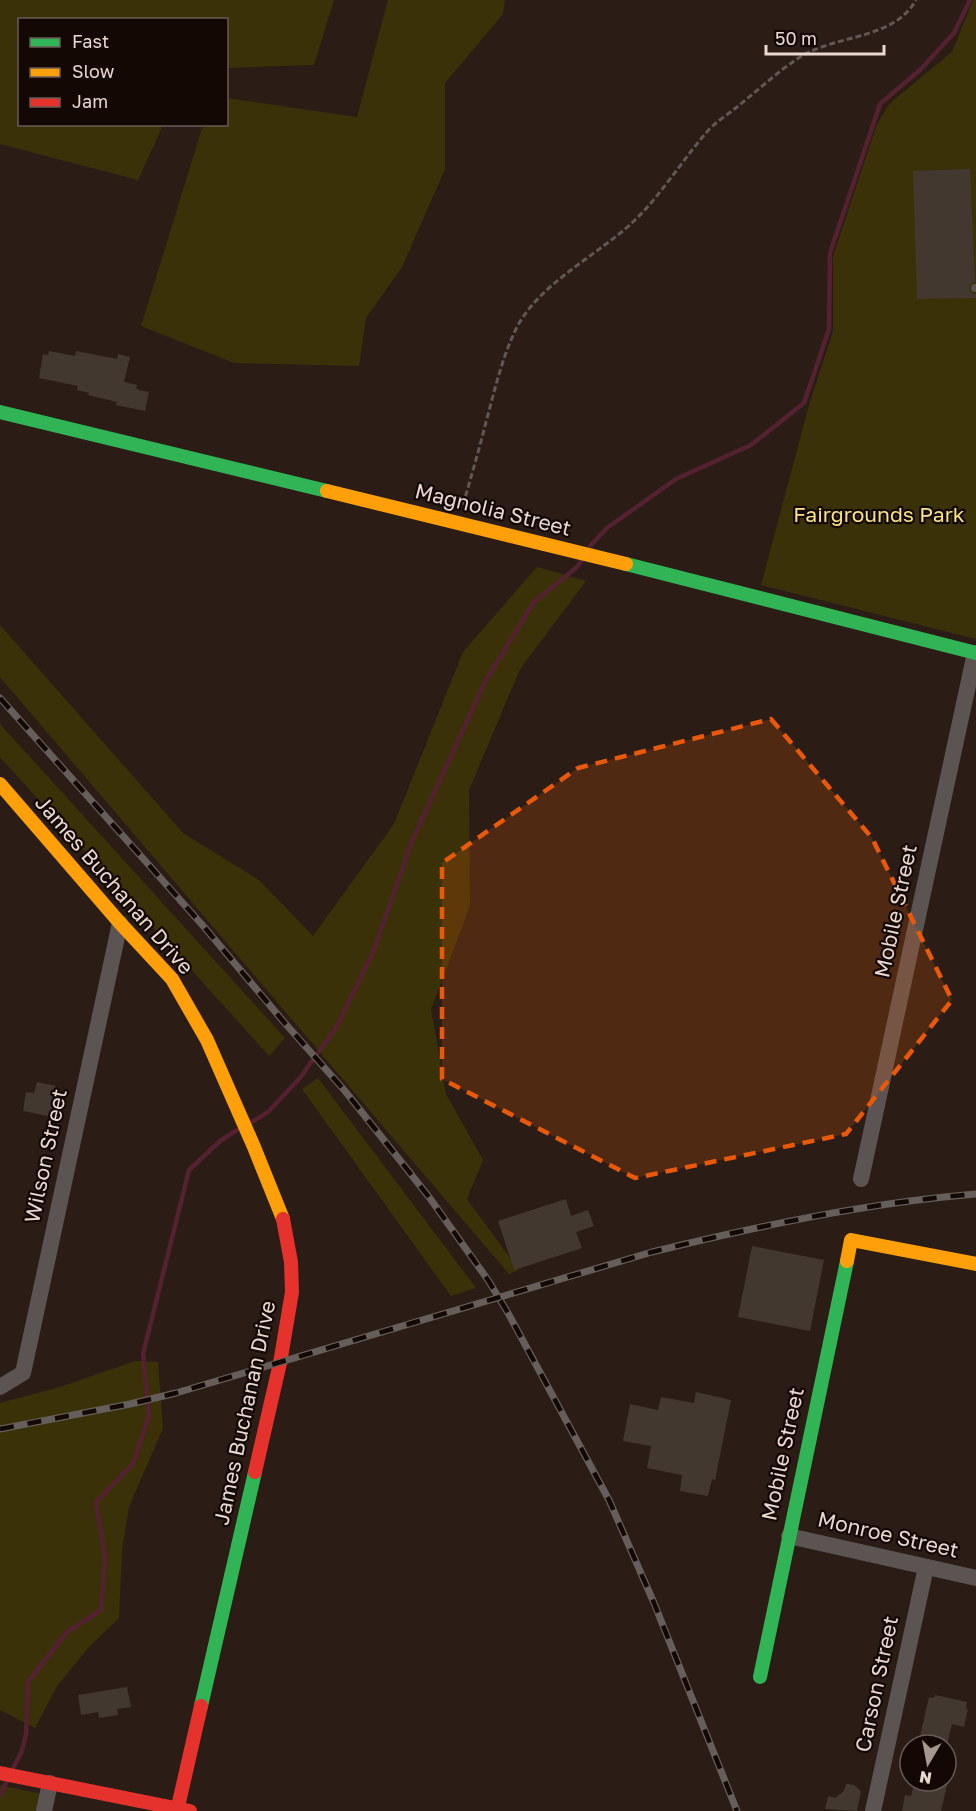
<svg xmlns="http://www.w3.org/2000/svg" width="976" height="1811" font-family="'Golos Text',sans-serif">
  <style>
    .green { fill: #3b3109 }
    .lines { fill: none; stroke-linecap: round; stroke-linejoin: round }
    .stream { stroke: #542131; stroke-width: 4.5 }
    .building { fill: #423830 }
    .path { stroke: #605856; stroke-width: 3; stroke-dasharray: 6 3; stroke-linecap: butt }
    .lane { stroke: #5b5453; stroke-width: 8 }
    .street { stroke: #5b5453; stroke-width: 16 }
    .fast { stroke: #30b455; stroke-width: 14 }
    .slow { stroke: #ff9f0a; stroke-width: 14 }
    .jam { stroke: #e5322d; stroke-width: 14 }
    .rail-casing { stroke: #665e5a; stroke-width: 7 }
    .rail { stroke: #130804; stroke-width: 4.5; stroke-dasharray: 14; stroke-linecap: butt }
    .marked { fill: #e8590c; fill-opacity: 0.2; stroke: #e8590c; stroke-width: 4.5; stroke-dasharray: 12 8; stroke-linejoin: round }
    .labels { text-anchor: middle; stroke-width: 4.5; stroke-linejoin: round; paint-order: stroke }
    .street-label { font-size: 21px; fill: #e9d8d0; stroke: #130804 }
    .park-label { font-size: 21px; fill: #f8e288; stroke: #130804 }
  </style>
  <rect width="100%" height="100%" fill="#2b1d15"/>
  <!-- green -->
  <g class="green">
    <path d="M0 0H334L314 65 227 68 226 20H20V124L163 125 138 180 0 144Z"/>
    <path d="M388 0H505L503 14 445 83V169L402 267 366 318 359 366 234 363 141 326 203 125 226 124 227 98 357 117Z"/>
    <path d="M973 0H976V639L761 585 809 405 833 331V256L877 124 890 103 952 52Z"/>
    <path d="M537 567 586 581 520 669 469 790 470 906 431 1009 446 1094 483 1160 467 1199 519 1270 509 1274 0 677V625L183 833 259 880 313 936 394 824 463 652Z"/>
    <path d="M0 724 285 1038 269 1056 0 757Z"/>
    <path d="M318 1078 476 1288 451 1296 302 1089Z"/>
    <path d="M135 1361 158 1362 163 1428 129 1507 122 1550 119 1618 88 1648 57 1686 35 1728 0 1710V1403L60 1387Z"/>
    <path d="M0 1785 42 1794 39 1811H0Z"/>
  </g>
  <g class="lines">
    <!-- stream -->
    <g class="stream">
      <path d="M590 546 607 528 676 479 751 445 804 403 829 329 830 253 880 104 921 69 954 33 970 0"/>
      <path d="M250 1123 268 1112 299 1079 336 1028 374 950 412 841 486 680 534 602 577 567 581 561"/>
      <path d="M13 1768 21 1753 26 1735 28 1682 67 1632 101 1610 105 1556 96 1502 133 1464 149 1416 143 1354 189 1170 220 1141 237 1130"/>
      <path d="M0 1795 7 1781"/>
    </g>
  </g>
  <!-- building -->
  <g class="building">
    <path d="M970 169 975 282 970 284 969 289 971 293 976 294V298L917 299 913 171Z"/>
    <path d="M49 351 75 356 76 351 117 359 118 354 130 357 124 382 137 385 136 388 139 390 149 392 145 411 116 405 117 402 88 395 89 393 77 390 78 386 39 378 43 354 48 355Z"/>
    <path d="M37 1082 56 1086 54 1096 62 1097 58 1118 23 1111 26 1092 34 1093Z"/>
    <path d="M566 1199 571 1216 588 1210 594 1226 576 1232 582 1248 514 1270 498 1221Z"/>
    <path d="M752 1246 824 1260 810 1331 738 1317Z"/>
    <path d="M696 1392 731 1400 715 1480 712 1479 708 1496 680 1491 682 1475 647 1468 651 1446 623 1441 630 1404 658 1410 661 1397 694 1403Z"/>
    <path d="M127 1687 131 1707 117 1709 118 1715 99 1718 98 1712 81 1715 78 1695Z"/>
    <path d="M935 1695 967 1702 966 1709H968L964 1727 952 1724 947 1745H918L929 1697 934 1698Z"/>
    <path d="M915 1781H948L941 1811H902L905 1795 911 1796Z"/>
    <path d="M846 1784 854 1785 861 1791 857 1811 825 1809 828 1796 835 1798 844 1791Z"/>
  </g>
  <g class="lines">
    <!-- path -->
    <path class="path" d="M463 505C471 477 479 450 486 422 495 389 502 357 517 327 540 283 598 255 634 221 661 195 681 162 706 133 714 123 727 115 737 107 757 91 776 73 797 59 833 34 893 41 916 0"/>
    <!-- lane -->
    <path class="lane" d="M975 288H976"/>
    <!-- street -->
    <g class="street">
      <path d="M861 1179 975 653"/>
      <path d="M0 1387 23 1373 120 923"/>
      <path d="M789 1536 976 1578"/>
      <path d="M44 1811 50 1783"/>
      <path d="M873 1811 926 1567"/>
    </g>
    <!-- fast -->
    <g class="fast">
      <path d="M0 412 327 491"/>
      <path d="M626 564 976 653"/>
      <path d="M760 1677 847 1261"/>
      <path d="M201 1706 255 1472"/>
    </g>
    <!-- slow -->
    <g class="slow">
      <path d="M327 491 626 564"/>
      <path d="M0 784 120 923 172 979 207 1040 254 1147 283 1219"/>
      <path d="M847 1261 851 1240 976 1264"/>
    </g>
    <!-- jam -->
    <g class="jam">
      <path d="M255 1472 280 1363 292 1292 291 1262 283 1219"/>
      <path d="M0 1773 190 1811"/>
      <path d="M177 1811 201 1706"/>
    </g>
    <!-- rail casing -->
    <g class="rail-casing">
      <g id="rail">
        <path d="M0 698 205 928 283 1021 345 1091 429 1197 488 1280 508 1313 609 1500 654 1603 737 1811"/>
        <path d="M0 1429 130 1404 176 1393 652 1252C759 1226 866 1203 976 1194"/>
      </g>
    </g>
    <!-- rail -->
    <use href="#rail" class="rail"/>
  </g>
  <!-- marked area -->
  <path class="marked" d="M771 719 872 838 952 1000 846 1134 635 1178 442 1079V863L578 768Z"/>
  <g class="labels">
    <!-- street labels -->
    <g class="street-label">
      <text transform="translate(493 510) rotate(14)" y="7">Magnolia Street</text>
      <text transform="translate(114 885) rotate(49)" y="7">James Buchanan Drive</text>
      <text transform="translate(896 911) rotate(-78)" y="7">Mobile Street</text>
      <text transform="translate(46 1156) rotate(-78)" y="7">Wilson Street</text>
      <text transform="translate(245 1413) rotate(-78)" y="7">James Buchanan Drive</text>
      <text transform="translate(783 1454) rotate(-78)" y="7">Mobile Street</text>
      <text transform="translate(888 1535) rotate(13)" y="7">Monroe Street</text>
      <text transform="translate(877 1684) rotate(-78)" y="7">Carson Street</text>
    </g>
    <!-- park labels -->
    <g class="park-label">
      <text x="879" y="522">Fairgrounds Park</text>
    </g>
  </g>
  <!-- legend -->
  <rect x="18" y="18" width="210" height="108" fill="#130804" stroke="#695b56" stroke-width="1.5"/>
  <rect x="30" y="38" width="30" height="9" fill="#30b455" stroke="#695b56" stroke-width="1.5"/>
  <text x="72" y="48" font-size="18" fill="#e9d8d0">Fast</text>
  <rect x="30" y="68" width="30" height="9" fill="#ff9f0a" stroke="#695b56" stroke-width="1.5"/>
  <text x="72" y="78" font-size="18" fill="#e9d8d0">Slow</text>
  <rect x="30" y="98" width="30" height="9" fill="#e5322d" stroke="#695b56" stroke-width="1.5"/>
  <text x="72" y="108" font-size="18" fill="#e9d8d0">Jam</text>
  <!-- north arrow -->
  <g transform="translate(928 1763) rotate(190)"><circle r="28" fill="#130804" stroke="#695b56" stroke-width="1.5"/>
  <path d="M0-4.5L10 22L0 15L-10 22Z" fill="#a6978f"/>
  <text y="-9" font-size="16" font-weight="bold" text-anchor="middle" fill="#e9d8d0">N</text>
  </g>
  <!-- scale -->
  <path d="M766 45v9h118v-9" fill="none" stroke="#e9d8d0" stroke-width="3"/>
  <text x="775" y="45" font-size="18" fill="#e9d8d0" stroke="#130804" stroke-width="4.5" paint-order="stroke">50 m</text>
</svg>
